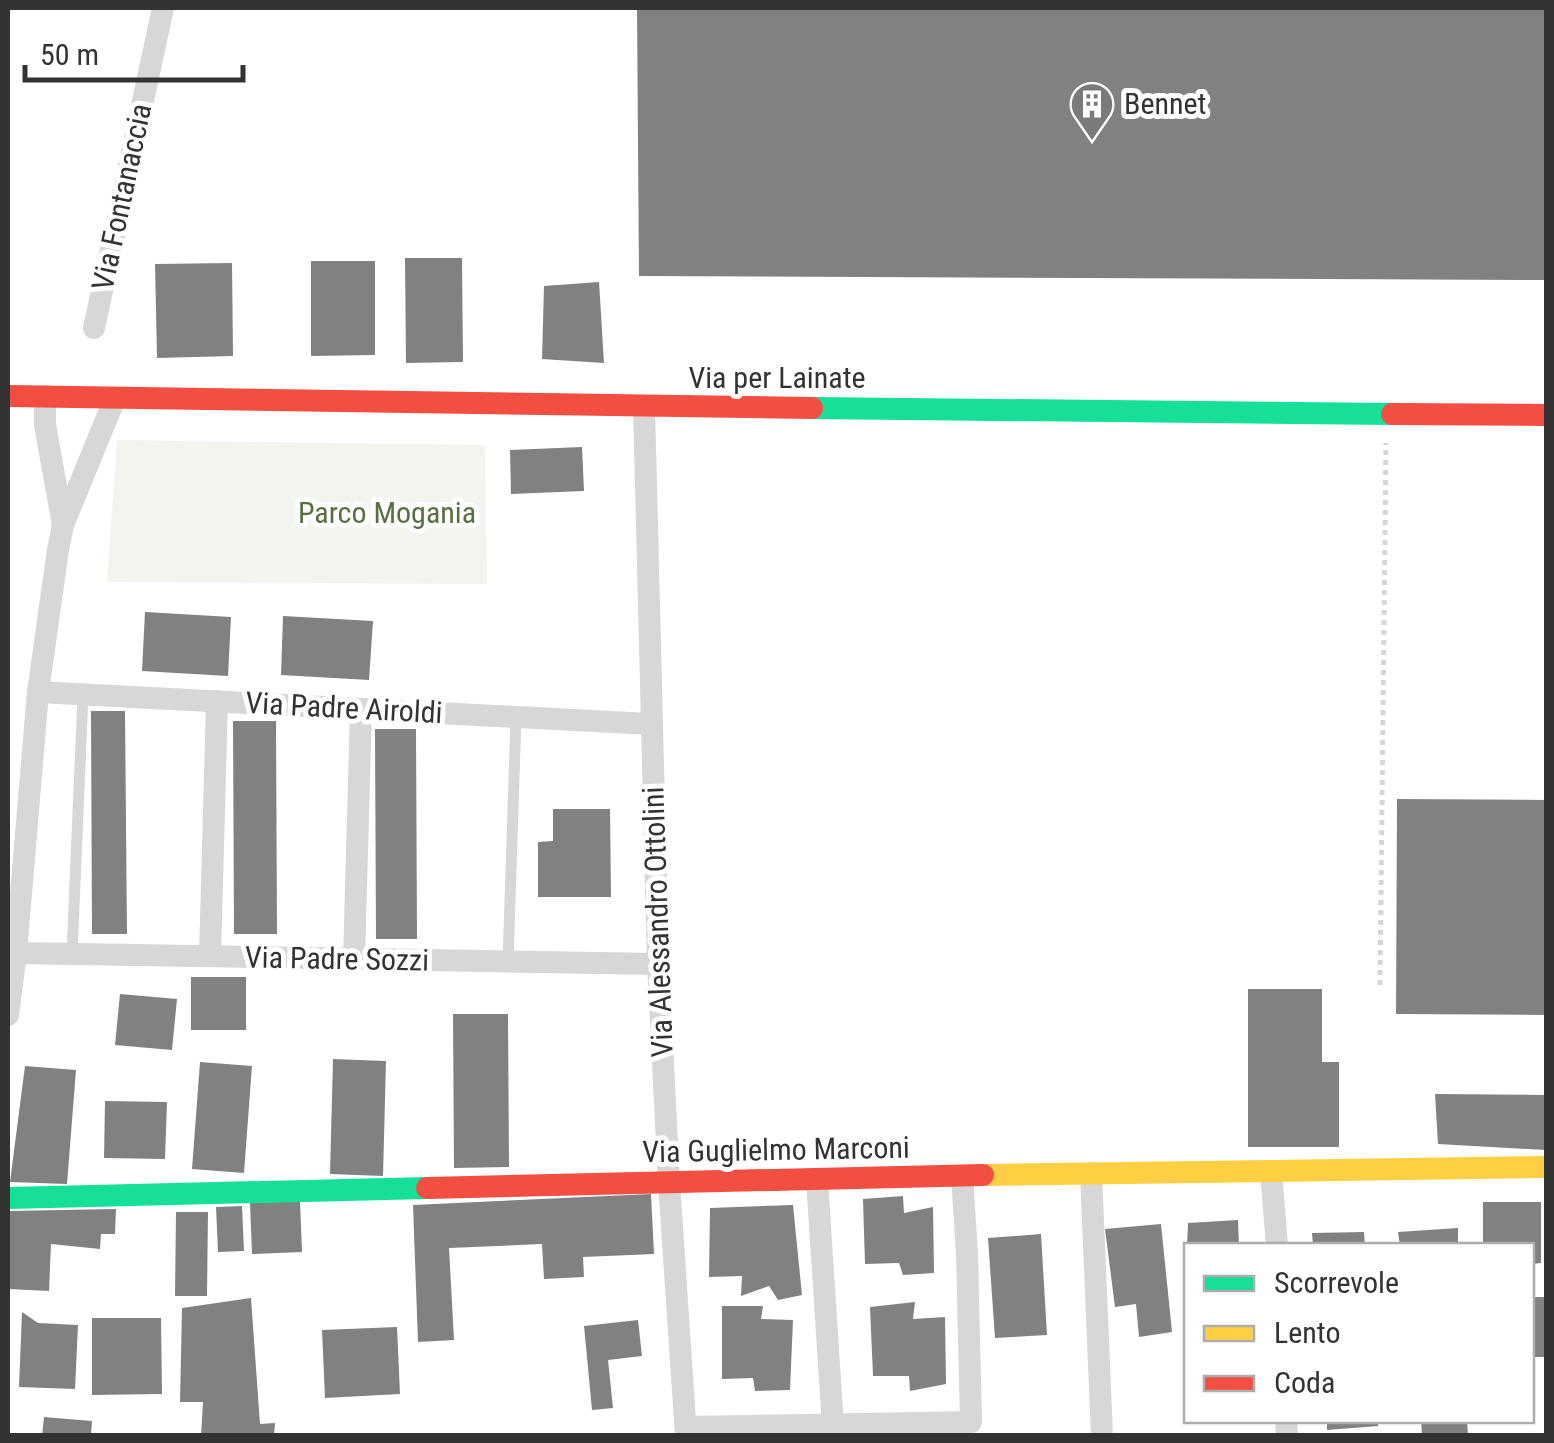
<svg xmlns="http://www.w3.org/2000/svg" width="1554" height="1443" font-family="'Roboto Condensed',sans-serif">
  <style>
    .green { fill: #f1f5ed }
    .building { fill: #818181 }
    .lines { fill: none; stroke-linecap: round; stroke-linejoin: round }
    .path { stroke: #d6d6d6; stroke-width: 5; stroke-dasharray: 5 5; stroke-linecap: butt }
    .lane { stroke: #d7d7d7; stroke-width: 11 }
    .street { stroke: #d7d7d7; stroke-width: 22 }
    .fast { stroke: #16e098; stroke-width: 22 }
    .slow { stroke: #ffcf43; stroke-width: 22 }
    .jam { stroke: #f24e42; stroke-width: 22 }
    .labels { text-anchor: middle; stroke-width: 10; stroke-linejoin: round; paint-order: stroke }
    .poi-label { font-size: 30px; fill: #333; stroke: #fff; text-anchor: start }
    .street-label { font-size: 30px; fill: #333; stroke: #fff }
    .park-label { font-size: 30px; fill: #56703f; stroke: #fff }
  </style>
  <rect width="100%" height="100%" fill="#fff"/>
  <!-- green -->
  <path class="green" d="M117 440 485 445 487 584 107 582Z"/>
  <!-- building -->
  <g class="building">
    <path d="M637 8H1546V280L639 276Z"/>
    <path d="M405 258H462L463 362 406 363Z"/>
    <path d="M311 261H375V355L311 356Z"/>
    <path d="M232 263 233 356 157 358 155 264Z"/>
    <path d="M599 282 604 363 542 359 544 286Z"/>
    <path d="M582 447 584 491 511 494 510 450Z"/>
    <path d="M145 612 231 617 228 676 142 671Z"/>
    <path d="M283 616 373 621 369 680 281 675Z"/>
    <path d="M91 711H125L127 934H92Z"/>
    <path d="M233 721H276L277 934H234Z"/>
    <path d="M375 729H416L417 939H376Z"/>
    <path d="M1397 799 1546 800V1015L1396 1014Z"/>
    <path d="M553 809H610L611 897H538V842L553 841Z"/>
    <rect x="191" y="977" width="55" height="53"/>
    <path d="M1248 989H1322V1062H1339V1147H1248Z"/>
    <path d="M120 994 177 999 172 1050 115 1045Z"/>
    <path d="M453 1014H508L509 1167 454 1168Z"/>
    <path d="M333 1059 386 1061 383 1176 330 1174Z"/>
    <path d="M200 1062 252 1066 244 1173 192 1169Z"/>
    <path d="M25 1066 76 1070 67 1184 10 1182Z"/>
    <path d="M1435 1094 1546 1095V1150L1438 1144Z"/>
    <path d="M105 1101 167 1102 165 1159 104 1158Z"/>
    <path d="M651 1194 654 1254 583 1257 584 1277 544 1279 542 1244 449 1248 454 1340 418 1342 413 1205Z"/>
    <path d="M903 1196 904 1213 933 1207 934 1273 903 1275 899 1263 865 1264 863 1199Z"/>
    <path d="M300 1201 302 1252 252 1254 250 1203Z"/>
    <path d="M1483 1202H1541V1263L1532 1264V1246H1483Z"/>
    <path d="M793 1205 802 1295 778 1300 769 1286 741 1296 742 1276 709 1277 710 1208Z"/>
    <path d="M242 1206 244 1251 218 1252 216 1207Z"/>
    <path d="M116 1209 115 1234H101L100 1249 51 1244 49 1291 8 1289V1211Z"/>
    <path d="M176 1212H208L207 1296H175Z"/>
    <path d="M1238 1220 1239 1246H1187L1188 1223Z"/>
    <path d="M1161 1224 1172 1332 1139 1337 1136 1304 1115 1307 1105 1229Z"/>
    <path d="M1458 1228V1246H1400L1398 1232Z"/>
    <path d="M1364 1232 1365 1246H1313L1312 1233Z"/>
    <path d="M1041 1234 1047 1335 995 1338 988 1238Z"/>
    <rect x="1532" y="1297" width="12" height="60"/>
    <path d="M251 1298 260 1424 275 1423 274 1436H201L203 1402H180L182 1308Z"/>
    <path d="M915 1302 913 1319 945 1317 946 1384 910 1391 909 1376H873L870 1307Z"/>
    <path d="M722 1306H763L761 1319 793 1320 790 1390 755 1391 753 1378 722 1379Z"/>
    <path d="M22 1312 38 1323 78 1325 75 1389 19 1387Z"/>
    <path d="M92 1318H161L162 1394 92 1395Z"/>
    <path d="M638 1320 642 1356 608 1360 613 1408 592 1410 584 1326Z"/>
    <path d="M397 1327 400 1394 325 1398 322 1330Z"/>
    <path d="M44 1417 92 1421 91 1436H42Z"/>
    <path d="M1327 1420H1378V1426L1327 1430Z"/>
    <path d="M1421 1420H1467L1468 1436H1422Z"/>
  </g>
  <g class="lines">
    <!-- path -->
    <path class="path" d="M1380 985 1386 443"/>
    <!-- lane -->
    <g class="lane">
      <path d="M72 954 83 695"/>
      <path d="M508 962 516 717"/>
    </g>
    <!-- street -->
    <g class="street">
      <path d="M94 328 163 8"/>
      <path d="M45 396V425L63 525"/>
      <path d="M644 407 658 964 669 1182 686 1436"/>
      <path d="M38 692 650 724"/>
      <path d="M16 953 658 964"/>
      <path d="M210 956 217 701"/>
      <path d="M354 959 361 709"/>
      <path d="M8 1015 16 953 38 692 58 550 63 525 115 398"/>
      <path d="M1271 1172 1277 1246"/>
      <path d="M1091 1173 1102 1436"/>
      <path d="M817 1180 833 1426"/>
      <path d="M1286 1420 1287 1436"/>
      <path d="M686 1427 971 1422 967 1254 962 1176"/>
    </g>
    <!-- fast -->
    <g class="fast">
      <path d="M812 408 1392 414"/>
      <path d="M8 1198 427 1188"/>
    </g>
    <!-- slow -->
    <path class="slow" d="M983 1175 1546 1167"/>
    <!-- jam -->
    <g class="jam">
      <path d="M8 396 812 408"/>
      <path d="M1392 414 1546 415"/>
      <path d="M427 1188 983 1175"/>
    </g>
  </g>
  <!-- icons -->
  <defs>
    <g id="building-pin" transform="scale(2.25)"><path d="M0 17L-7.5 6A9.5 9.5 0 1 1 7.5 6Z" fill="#7a7a7a" stroke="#fff"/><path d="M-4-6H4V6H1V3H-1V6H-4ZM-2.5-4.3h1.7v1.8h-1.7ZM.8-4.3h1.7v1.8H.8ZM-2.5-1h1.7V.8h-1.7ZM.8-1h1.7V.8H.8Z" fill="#fff"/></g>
  </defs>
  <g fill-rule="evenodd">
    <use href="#building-pin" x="1092" y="104"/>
  </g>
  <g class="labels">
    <!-- poi labels -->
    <g class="poi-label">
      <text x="1124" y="114">Bennet</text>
    </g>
    <!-- street labels -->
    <g class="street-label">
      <text transform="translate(122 197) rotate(-78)" y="10">Via Fontanaccia</text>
      <text x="777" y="388">Via per Lainate</text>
      <text transform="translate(344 708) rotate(3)" y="10">Via Padre Airoldi</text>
      <text transform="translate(658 922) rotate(-92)" y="10">Via Alessandro Ottolini</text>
      <text transform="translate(337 959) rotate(1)" y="10">Via Padre Sozzi</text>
      <text transform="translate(776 1150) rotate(-1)" y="10">Via Guglielmo Marconi</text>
    </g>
    <!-- park labels -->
    <g class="park-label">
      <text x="387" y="523">Parco Mogania</text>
    </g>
  </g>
  <!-- border -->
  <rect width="1554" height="1443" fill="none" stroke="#333333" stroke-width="20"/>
  <!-- legend -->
  <rect x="1184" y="1243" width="350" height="180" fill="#ffffff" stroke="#adadad" stroke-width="2.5"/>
  <rect x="1204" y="1276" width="50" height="15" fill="#16e098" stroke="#adadad" stroke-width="2.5"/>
  <text x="1274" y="1293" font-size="30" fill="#333333">Scorrevole</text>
  <rect x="1204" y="1326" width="50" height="15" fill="#ffcf43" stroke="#adadad" stroke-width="2.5"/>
  <text x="1274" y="1343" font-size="30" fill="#333333">Lento</text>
  <rect x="1204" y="1376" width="50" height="15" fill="#f24e42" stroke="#adadad" stroke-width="2.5"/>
  <text x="1274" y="1393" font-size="30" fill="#333333">Coda</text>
  <!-- scale -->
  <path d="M25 65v15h218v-15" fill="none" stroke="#333333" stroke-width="5"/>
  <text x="40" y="65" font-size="30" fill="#333333" stroke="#ffffff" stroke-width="8" paint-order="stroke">50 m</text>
</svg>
